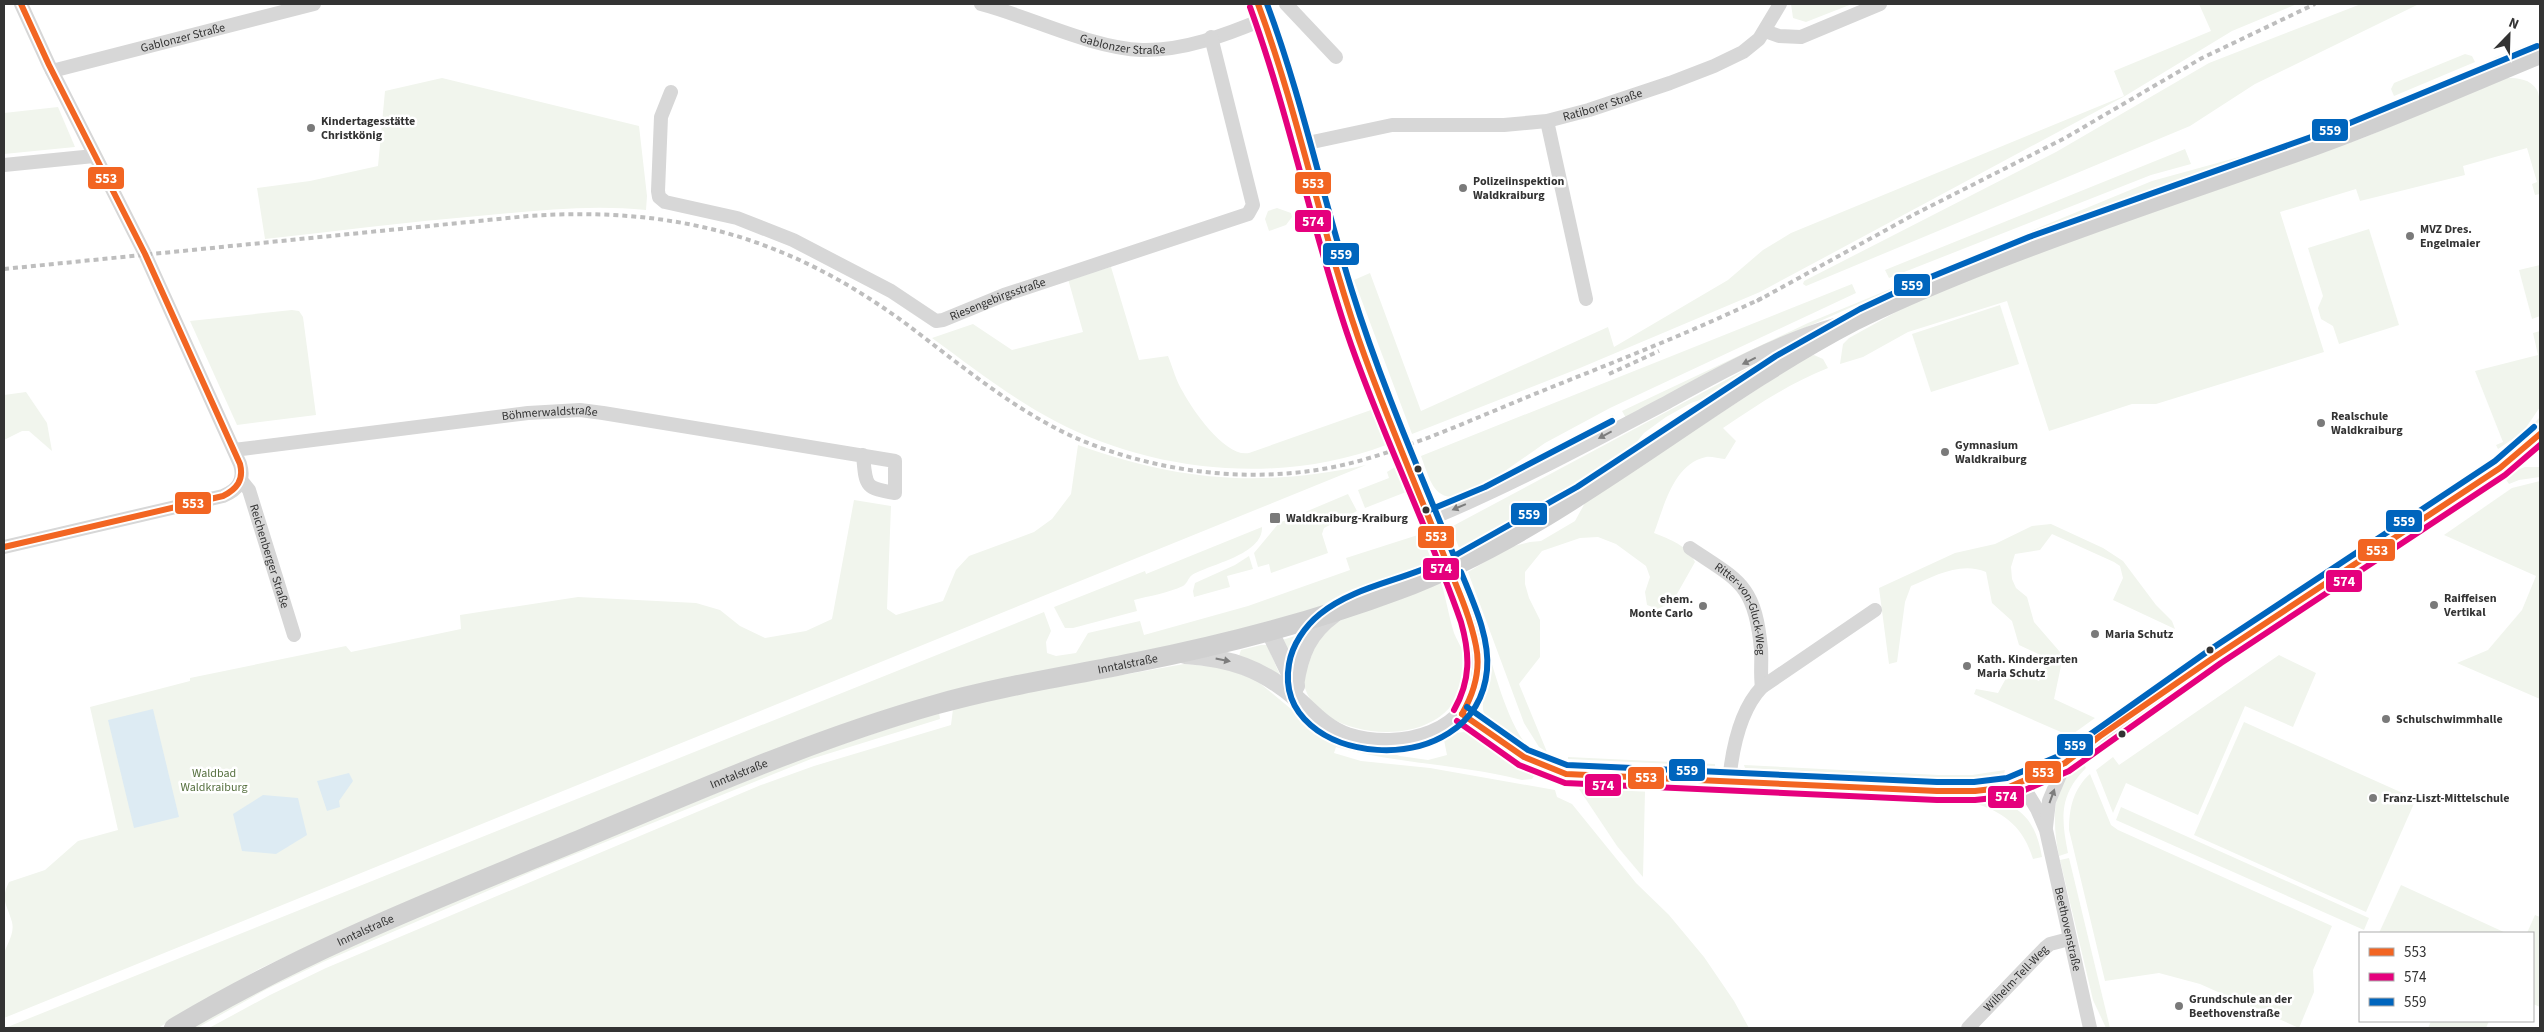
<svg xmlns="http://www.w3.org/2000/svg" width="2544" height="1032" font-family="'Source Sans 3',sans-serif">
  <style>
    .green { fill: #f1f5ed }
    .water { fill: #ddebf3 }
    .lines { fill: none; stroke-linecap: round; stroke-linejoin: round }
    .minor { stroke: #d7d7d7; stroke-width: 14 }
    .tertiary { stroke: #d7d7d7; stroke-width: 18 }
    .secondary { stroke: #d0d0d0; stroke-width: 20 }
    .rail { stroke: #bebebe; stroke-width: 4; stroke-dasharray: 5 4; stroke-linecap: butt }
    .tertiary-bridge { stroke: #d7d7d7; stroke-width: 18 }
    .bus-1-casing { stroke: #fff; stroke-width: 10 }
    .bus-2-casing { stroke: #fff; stroke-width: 10 }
    .bus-3-casing { stroke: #fff; stroke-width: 10 }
    .bus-1 { stroke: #f26522; stroke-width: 6 }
    .bus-2 { stroke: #e5007d; stroke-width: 6 }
    .bus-3 { stroke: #0065bd; stroke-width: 6 }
    .oneway { fill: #7d7d7d }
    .poi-dot { fill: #7a7a7a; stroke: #fff; stroke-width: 2 }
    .bus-dot { fill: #333; stroke: #fff; stroke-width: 2 }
    .labels { text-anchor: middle; stroke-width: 5; stroke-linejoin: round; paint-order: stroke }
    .street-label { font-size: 12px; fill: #333; stroke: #fff }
    .poi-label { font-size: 12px; font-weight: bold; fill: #333; stroke: #fff; text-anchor: start }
    .park-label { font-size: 12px; fill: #56703f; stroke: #fff }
    .line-badge { stroke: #fff; stroke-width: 2 }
    .badge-label { font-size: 14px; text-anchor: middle; font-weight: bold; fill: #fff }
  </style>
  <rect width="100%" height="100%" fill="#fff"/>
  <!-- green -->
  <g class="green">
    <path d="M1791 4H1852L1806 22 1793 18Z"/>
    <path d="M2199 4H2297L2232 31 2125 96 1760 292 1580 368 1412 434 1354 280 1370 273 1421 411 1608 327 1614 347 1728 280 1763 250 1791 233 2124 96 2114 71 2211 31Z"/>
    <path d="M2361 4H2419L2255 84 2190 126 1806 286 1803 284 1804 281 2056 152 2209 63Z"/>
    <path d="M2540 40V45L2493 62 2494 58Z"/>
    <path d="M2465 54 2472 56 2475 62 2394 96 2391 89 2394 83Z"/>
    <path d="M2474 68 2465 76 2390 107 2396 100Z"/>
    <path d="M442 78 639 126 647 196 646 210C589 204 534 211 478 216 407 222 336 231 265 239L257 188 310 181 378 166 385 91Z"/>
    <path d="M2507 78C2519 78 2530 79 2537 90 2544 103 2540 175 2540 194L2535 195 2532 184 2537 182 2527 148 2463 166 2465 175 2360 201 2356 189 2280 212 2324 352 2156 404H2132L2049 431 2007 301 1908 332 1863 357 1840 364 1843 344 1849 338 1925 296 2124 221 2363 138Z"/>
    <path d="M58 107 75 147 4 154V113Z"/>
    <path d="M2323 134C2150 193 1975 250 1809 326 1747 354 1686 386 1626 418L1622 411 1808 323 2152 181Z"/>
    <path d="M2185 149 2191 164 2151 175 1889 278 1885 270Z"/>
    <path d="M1277 208 1291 213 1292 217 1286 225 1269 231 1265 219 1268 211Z"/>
    <path d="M2369 229 2399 325 2339 344 2333 326 2321 319 2318 308 2323 296 2308 248Z"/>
    <path d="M2540 265V316L2532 319 2519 270Z"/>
    <path d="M1111 267 1139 360 1168 356C1173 368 1176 381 1183 392 1193 411 1226 458 1249 453L1371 410 1386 445C1281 485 1154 473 1055 421 1011 398 972 367 932 338L973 324 1012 350 1083 332 1068 279Z"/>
    <path d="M1852 284 1856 293 1610 408 1545 443 1472 494C1435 505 1432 486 1421 456Z"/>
    <path d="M2000 305 2019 364 1931 392 1912 334Z"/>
    <path d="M292 310 299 311 303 317 316 415 237 425 190 321Z"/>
    <path d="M2540 331V407L2523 432 2498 449 2496 445 2503 442 2475 371 2538 355 2533 333Z"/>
    <path d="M1814 355 1823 359 1828 368C1790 383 1757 405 1723 428L1736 441 1725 459C1719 459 1711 456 1706 457 1673 464 1664 507 1654 533 1671 540 1687 545 1695 562L1673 601 1658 609 1647 605 1645 592 1650 577 1646 566 1616 544 1598 537 1580 538 1542 551 1525 572V584L1529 598 1540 620V657L1519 684 1547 752 1539 747 1524 723 1468 572 1510 547 1530 542 1541 541 1575 521 1586 501 1807 357Z"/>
    <path d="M1769 357 1771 360 1715 395 1691 403 1666 417 1644 433 1626 455 1609 467 1510 527 1461 553 1451 527Z"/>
    <path d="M26 392 47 423 52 451 29 431H22L4 440V395Z"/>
    <path d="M1613 415 1616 422 1505 481 1523 463Z"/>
    <path d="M2539 418 2540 421 2527 436 2504 454 2502 451 2525 434Z"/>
    <path d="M1078 445C1179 481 1261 488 1366 465L4 1018C4 999 0 975 4 955 6 944 15 935 12 922 7 904 0 900 9 882L45 870 78 841 118 830 90 707 190 681V678L346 646 351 652 461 629 460 615 578 597 696 603 720 610 740 626 765 638 806 631 832 619 854 500 891 506 887 609 896 615 943 601 956 570 969 556 1034 532 1052 519 1071 494Z"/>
    <path d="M2485 464 2487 467 2421 510 2420 507Z"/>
    <path d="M1395 467 1406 492 1365 508 1358 490 1389 478 1387 472Z"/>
    <path d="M2525 467H2540V477L2519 480 2509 484 2503 475Z"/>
    <path d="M2540 481 2539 681 2540 699 2457 663 2488 650 2522 610 2536 576 2444 535 2512 488Z"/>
    <path d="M1348 494 1357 511 1324 528 1322 534 1328 553 1271 573 1269 564 1258 567 1254 553 1279 523Z"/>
    <path d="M2407 515 2410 518 2354 556 2352 552Z"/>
    <path d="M2051 524 2103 548 2123 561 2156 605 2172 621 2175 629 2113 600 2123 578 2120 566 2114 562 2052 534 2040 550 2015 554 2011 567 2012 579 2016 588 2027 597 2034 622 2060 652 2061 666 2054 699 2095 718 2070 736 1974 694 1976 689 1998 693 2011 669 2039 681 2049 659 2019 645 2012 621 1992 603 1986 572C1961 561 1934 576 1911 586L1905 602 1897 662 1889 664 1879 588 1955 553 1995 544 2032 526Z"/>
    <path d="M1262 527C1263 555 1210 564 1192 575 1188 578 1187 584 1183 586 1168 593 1149 596 1134 600L1137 611 1073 628H1065L1054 607 1145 571 1146 574Z"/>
    <path d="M1421 534 1434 566 1400 580 1268 625 978 686 317 942 259 969 158 1028H5L1044 612 1051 631 1046 642 1047 653 1056 656 1076 653 1088 633 1140 621 1144 635 1248 606 1350 570 1346 558Z"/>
    <path d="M1249 556 1253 569 1227 576 1230 587 1194 597 1193 591 1195 583 1235 565Z"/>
    <path d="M1441 582C1446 598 1449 617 1454 633 1459 646 1467 653 1466 668 1457 772 1273 735 1308 659 1315 643 1322 633 1335 624 1346 616 1359 613 1370 609 1394 600 1418 591 1441 582Z"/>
    <path d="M1302 634 1303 635 1292 659 1282 640Z"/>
    <path d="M1486 643C1495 674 1512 741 1540 758 1523 751 1485 730 1483 709 1482 699 1487 689 1488 679 1489 667 1488 655 1486 643Z"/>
    <path d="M1261 645H1267L1280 675 1239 656 1241 650Z"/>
    <path d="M2279 655 2316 673 2293 727 2245 706 2198 815 2126 783 2113 813 2096 770 2113 757 2119 765Z"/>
    <path d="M1184 664 1223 667 1256 680 1320 733 1338 741 1383 750 1400 756 1428 760 1447 755 1444 740 1456 733 1464 732 1480 735 1515 762 1536 773 1532 779 1522 780C1460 764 1397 764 1336 747L1334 753 1361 761 1430 768 1555 790 1557 797 1572 804 1636 883 1669 915 1704 957 1734 1001 1749 1028H209L270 995 326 968 761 785 814 766 951 725 953 709 1022 693Z"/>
    <path d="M2187 664 2188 667 2096 729H2090Z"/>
    <path d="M939 712 940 719 811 759 536 870 323 962 267 989 197 1028H191L321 958 534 867 810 755Z"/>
    <path d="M2244 722 2416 799 2366 912 2194 835Z"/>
    <path d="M1568 757 1715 764V766L1568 759Z"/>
    <path d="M2081 759 2086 768C2059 795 2061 818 2068 853L2059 856C2052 822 2051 783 2081 759Z"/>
    <path d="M1569 763 1710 771V774L1569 766Z"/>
    <path d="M1744 765 1939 775H1972L2005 770 2004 774 1973 778H1938L1745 768Z"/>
    <path d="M1778 774 1938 783H1975L2003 779 2002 782C1931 791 1858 781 1788 777Z"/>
    <path d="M2090 774 2111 825 2118 830 2332 926 2313 970 2314 992 2299 1028 2200 984 2159 973 2105 981 2069 830C2069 809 2073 789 2090 774Z"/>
    <path d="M1579 781 1704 787V789L1579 784Z"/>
    <path d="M1579 789 1645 791 1643 877 1617 846Z"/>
    <path d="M1977 799C2018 801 2035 817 2042 857L2033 859C2024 829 2006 813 1977 804Z"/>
    <path d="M2121 807 2369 918 2364 930 2116 820Z"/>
    <path d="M2069 858 2110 1028H2106L2093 1000 2060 860Z"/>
    <path d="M2401 885 2506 933H2379Z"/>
    <path d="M2535 915 2540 917V1007L2533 1004V933H2527Z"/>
    <path d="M2431 1021H2489L2486 1028H2428Z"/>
  </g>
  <!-- water -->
  <g class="water">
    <path d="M153 709 179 817 134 828 108 720Z"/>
    <path d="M349 773 353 781 339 801 340 807 327 811 317 781Z"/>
    <path d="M263 795 298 798 307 835 276 854 242 851 233 814Z"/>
  </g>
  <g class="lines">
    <!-- minor -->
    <g class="minor">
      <path id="s1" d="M981 4C1031 17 1091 48 1142 50 1183 51 1226 35 1264 19"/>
      <path d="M1286 4 1336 57"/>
      <path d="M1765 31 1779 36 1801 37 1880 4"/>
      <path id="s2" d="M52 71 314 4"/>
      <path id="s3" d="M671 92 661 117 658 191 659 197 665 202 737 218 793 240 891 291 936 321 943 320 1004 295 1248 214 1253 205 1211 37"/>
      <path d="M1547 121 1586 299"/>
      <path id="s4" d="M1303 144 1392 125H1504L1547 121 1589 110 1670 83 1714 66 1743 52 1759 39 1780 4"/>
      <path d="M4 165 94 156"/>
      <path id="s5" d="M234 450 528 413 580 410 603 413C701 429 798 445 895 461V493C864 488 866 486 863 455"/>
      <path id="s6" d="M241 480 249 490 294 635"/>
      <path d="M1430 519C1510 486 1586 445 1662 405 1717 375 1775 342 1835 325"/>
      <path d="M4 547 223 496C238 490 245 480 240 464L145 254 49 65 21 4"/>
      <path id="s7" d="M1690 548C1739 581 1755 584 1761 649 1762 662 1760 674 1762 687"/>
      <path d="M1462 714C1495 738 1525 765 1566 774L1937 791H1975L2009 787 2065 763 2100 736 2216 656 2500 468 2540 434"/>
      <path d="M1729 782C1732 750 1739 711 1762 687L1875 610"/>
      <path id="s8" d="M2021 783 2037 809 2046 830 2090 1028"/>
      <path d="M2046 827 2049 801 2065 763"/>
      <path id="s9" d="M1968 1028 2045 948 2050 944 2069 939"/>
    </g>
    <!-- tertiary -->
    <g class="tertiary">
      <path d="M1258 4C1311 135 1328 279 1385 409"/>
      <path d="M1412 475 1439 543"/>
      <path d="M1270 632 1296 686"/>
      <path d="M1185 655C1230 658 1261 668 1296 698 1313 713 1325 728 1347 736 1400 753 1476 735 1478 669 1479 642 1467 617 1459 592"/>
      <path d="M1295 685C1300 653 1308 633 1334 614"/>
    </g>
    <!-- secondary -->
    <path class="secondary" id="s10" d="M174 1028C304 950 444 896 584 838 699 790 814 739 934 705 1001 686 1069 676 1137 662 1226 644 1313 622 1398 590 1565 527 1697 403 1854 321 1892 302 1932 285 1972 269 2084 224 2199 187 2313 146 2390 119 2464 85 2540 54"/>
    <!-- rail -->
    <g class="rail">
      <path d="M4 269 528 216C674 206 786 236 905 323 961 365 1018 414 1083 441 1171 477 1275 486 1366 459 1427 441 1487 413 1547 389 1619 360 1692 332 1762 298"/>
      <path d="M1757 301 1915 214 2065 138 2202 58 2315 4"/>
      <path d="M1609 374 1659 351"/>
    </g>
    <!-- tertiary-bridge -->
    <g class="tertiary-bridge">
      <path d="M1385 409 1412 475"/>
      <path d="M1439 543 1459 592"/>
    </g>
    <!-- bus-1 casing -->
    <g class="bus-1-casing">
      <g id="bus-1">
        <path d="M1258 4C1301 120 1323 242 1365 357 1388 420 1414 481 1439 543 1452 577 1469 610 1476 646 1481 670 1474 693 1462 714"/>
        <path d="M4 547 223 496C237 489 244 480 240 464L145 254 49 65 21 4"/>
        <path d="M1462 714 1524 757 1566 774 1937 791H1975L2009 787 2065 763 2100 736 2216 656 2500 468 2540 434"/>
      </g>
    </g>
    <!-- bus-2 casing -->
    <g class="bus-2-casing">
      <g id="bus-2">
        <path d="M1250 7C1289 114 1311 226 1347 333 1380 431 1427 524 1461 622 1470 654 1471 680 1454 710"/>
        <path d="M1457 721 1519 765 1565 783 1937 800H1975L2011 796 2069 771 2221 663 2505 475 2540 445"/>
      </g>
    </g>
    <!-- bus-3 casing -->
    <g class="bus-3-casing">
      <g id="bus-3">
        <path d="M1267 4C1302 98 1322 195 1352 291 1380 381 1418 468 1454 556L1577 487 1776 356 1860 309 1916 283 2029 237 2345 125 2537 46"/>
        <path d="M1427 511 1485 487 1612 421"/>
        <path d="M1438 563C1400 581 1353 587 1320 614 1305 626 1292 645 1289 664 1271 768 1476 787 1487 670 1490 637 1473 602 1461 572"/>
        <path d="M1467 707 1528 750 1567 765 1937 782H1974L2007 778 2061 755 2211 649 2495 461 2534 427"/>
      </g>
    </g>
    <!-- bus-1 -->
    <use href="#bus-1" class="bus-1"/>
    <!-- bus-2 -->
    <use href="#bus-2" class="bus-2"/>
    <!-- bus-3 -->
    <use href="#bus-3" class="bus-3"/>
  </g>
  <!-- one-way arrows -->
  <defs><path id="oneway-solid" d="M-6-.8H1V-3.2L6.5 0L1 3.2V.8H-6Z" transform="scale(1.25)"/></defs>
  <g class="oneway">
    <use href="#oneway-solid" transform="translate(1749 361) rotate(154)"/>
    <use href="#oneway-solid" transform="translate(1605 435) rotate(152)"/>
    <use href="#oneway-solid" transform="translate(1459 507) rotate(157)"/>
    <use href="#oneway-solid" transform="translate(1223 660) rotate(11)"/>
    <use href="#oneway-solid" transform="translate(2052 796) rotate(-70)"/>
  </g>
  <!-- markers -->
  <g class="poi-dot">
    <circle cx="311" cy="128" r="5"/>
    <circle cx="1463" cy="188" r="5"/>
    <circle cx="2410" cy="236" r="5"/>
    <circle cx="2321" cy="423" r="5"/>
    <circle cx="1945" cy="452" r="5"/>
    <rect x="1269" y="512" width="12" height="12" rx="2.5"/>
    <circle cx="2434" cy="605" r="5"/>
    <circle cx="1703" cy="606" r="5"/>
    <circle cx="2095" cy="634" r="5"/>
    <circle cx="1967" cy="666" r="5"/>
    <circle cx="2386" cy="719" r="5"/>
    <circle cx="2373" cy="798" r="5"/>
    <circle cx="2179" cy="1006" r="5"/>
  </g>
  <g class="bus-dot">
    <circle cx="1418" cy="469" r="4.5"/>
    <circle cx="1426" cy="510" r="4.5"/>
    <circle cx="2210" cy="650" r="4.5"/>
    <circle cx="2122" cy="734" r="4.5"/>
  </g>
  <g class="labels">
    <!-- street labels -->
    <g class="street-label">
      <text dy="4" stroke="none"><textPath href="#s2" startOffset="135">Gablonzer Straße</textPath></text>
      <text dy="4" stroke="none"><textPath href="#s1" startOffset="148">Gablonzer Straße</textPath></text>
      <text dy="4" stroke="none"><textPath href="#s4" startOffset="304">Ratiborer Straße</textPath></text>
      <text dy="4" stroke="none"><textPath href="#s3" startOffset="479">Riesengebirgsstraße</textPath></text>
      <text dy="4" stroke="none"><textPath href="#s5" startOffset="318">Böhmerwaldstraße</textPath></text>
      <text dy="4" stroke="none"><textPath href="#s6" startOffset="82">Reichenberger Straße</textPath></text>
      <text dy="4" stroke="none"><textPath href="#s7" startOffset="84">Ritter-von-Gluck-Weg</textPath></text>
      <text dy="4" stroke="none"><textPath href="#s10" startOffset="1025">Inntalstraße</textPath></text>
      <text dy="4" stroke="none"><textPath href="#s10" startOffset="620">Inntalstraße</textPath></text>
      <text dy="4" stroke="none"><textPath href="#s10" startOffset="215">Inntalstraße</textPath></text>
      <text dy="4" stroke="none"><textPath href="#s8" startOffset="155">Beethovenstraße</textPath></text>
      <text dy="4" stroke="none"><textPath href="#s9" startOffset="69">Wilhelm-Tell-Weg</textPath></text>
    </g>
    <!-- poi labels -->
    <g class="poi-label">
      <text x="321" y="125">Kindertagesstätte<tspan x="321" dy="14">Christkönig</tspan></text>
      <text x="1473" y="185">Polizeiinspektion<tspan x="1473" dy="14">Waldkraiburg</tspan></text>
      <text x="2420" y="233">MVZ Dres.<tspan x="2420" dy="14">Engelmaier</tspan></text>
      <text x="2331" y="420">Realschule<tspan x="2331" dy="14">Waldkraiburg</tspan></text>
      <text x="1955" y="449">Gymnasium<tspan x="1955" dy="14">Waldkraiburg</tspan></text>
      <text x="1286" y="522">Waldkraiburg-Kraiburg</text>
      <text x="2444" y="602">Raiffeisen<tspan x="2444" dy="14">Vertikal</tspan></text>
      <text x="1693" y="603" text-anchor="end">ehem.<tspan x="1693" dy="14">Monte Carlo</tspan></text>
      <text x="2105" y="638">Maria Schutz</text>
      <text x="1977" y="663">Kath. Kindergarten<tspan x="1977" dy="14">Maria Schutz</tspan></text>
      <text x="2396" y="723">Schulschwimmhalle</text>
      <text x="2383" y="802">Franz-Liszt-Mittelschule</text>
      <text x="2189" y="1003">Grundschule an der<tspan x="2189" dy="14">Beethovenstraße</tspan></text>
    </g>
    <!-- park labels -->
    <g class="park-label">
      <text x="214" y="777">Waldbad<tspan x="214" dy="14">Waldkraiburg</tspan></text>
    </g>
  </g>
  <g class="line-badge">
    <rect x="2311" y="118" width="38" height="24" rx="5" fill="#0065bd"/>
    <rect x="87" y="166" width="38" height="24" rx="5" fill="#f26522"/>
    <rect x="1294" y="171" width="38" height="24" rx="5" fill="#f26522"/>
    <rect x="1294" y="209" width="38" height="24" rx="5" fill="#e5007d"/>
    <rect x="1322" y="242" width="38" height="24" rx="5" fill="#0065bd"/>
    <rect x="1893" y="273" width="38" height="24" rx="5" fill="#0065bd"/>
    <rect x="174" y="491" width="38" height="24" rx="5" fill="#f26522"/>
    <rect x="1510" y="502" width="38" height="24" rx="5" fill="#0065bd"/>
    <rect x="2385" y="509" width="38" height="24" rx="5" fill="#0065bd"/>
    <rect x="1417" y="525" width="38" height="24" rx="5" fill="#f26522"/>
    <rect x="2357" y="538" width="39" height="24" rx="5" fill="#f26522"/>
    <rect x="1422" y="557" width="38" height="24" rx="5" fill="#e5007d"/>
    <rect x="2325" y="569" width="38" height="24" rx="5" fill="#e5007d"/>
    <rect x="2056" y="733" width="38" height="24" rx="5" fill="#0065bd"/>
    <rect x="1668" y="758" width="38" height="24" rx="5" fill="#0065bd"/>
    <rect x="2024" y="760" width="38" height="24" rx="5" fill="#f26522"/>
    <rect x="1627" y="766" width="38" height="24" rx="5" fill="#f26522"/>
    <rect x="1584" y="773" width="38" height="24" rx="5" fill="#e5007d"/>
    <rect x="1987" y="785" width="38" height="24" rx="5" fill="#e5007d"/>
  </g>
  <g class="badge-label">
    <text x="2330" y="135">559</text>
    <text x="106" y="183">553</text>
    <text x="1313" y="188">553</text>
    <text x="1313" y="226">574</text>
    <text x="1341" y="259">559</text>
    <text x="1912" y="290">559</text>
    <text x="193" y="508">553</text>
    <text x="1529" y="519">559</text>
    <text x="2404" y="526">559</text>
    <text x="1436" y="541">553</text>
    <text x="2377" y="555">553</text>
    <text x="1441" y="573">574</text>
    <text x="2344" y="586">574</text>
    <text x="2075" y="750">559</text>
    <text x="1687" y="775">559</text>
    <text x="2043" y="777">553</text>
    <text x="1646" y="782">553</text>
    <text x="1603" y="790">574</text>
    <text x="2006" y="801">574</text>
  </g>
  <!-- border -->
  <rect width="2544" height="1032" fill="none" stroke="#333333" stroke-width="10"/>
  <!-- legend -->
  <rect x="2359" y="932" width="175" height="90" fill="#ffffff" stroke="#adadad"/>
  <rect x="2369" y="948" width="25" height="8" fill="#f26522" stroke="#adadad"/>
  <text x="2404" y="957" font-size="15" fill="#333333">553</text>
  <rect x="2369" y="973" width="25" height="8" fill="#e5007d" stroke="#adadad"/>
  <text x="2404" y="982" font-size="15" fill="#333333">574</text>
  <rect x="2369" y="998" width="25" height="8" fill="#0065bd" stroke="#adadad"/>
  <text x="2404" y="1007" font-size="15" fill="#333333">559</text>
  <!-- north arrow -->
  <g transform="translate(2509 35) rotate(23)" stroke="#ffffff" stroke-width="4" paint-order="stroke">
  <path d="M0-4L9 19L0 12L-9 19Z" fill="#333333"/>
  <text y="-8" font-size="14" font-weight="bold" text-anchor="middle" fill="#333333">N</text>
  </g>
</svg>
